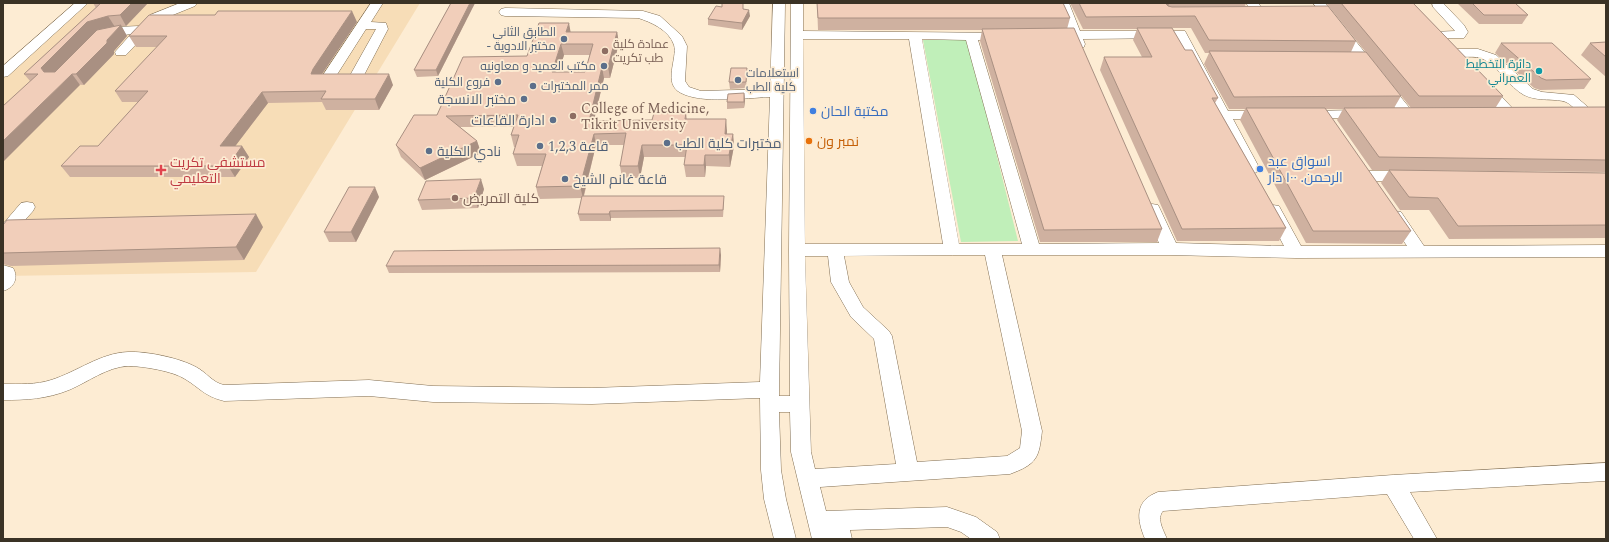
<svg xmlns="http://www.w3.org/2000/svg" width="1609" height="542" font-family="Spectral,Cairo,serif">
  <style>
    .built { fill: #f7ddb7 }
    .green { fill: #c0efb9 }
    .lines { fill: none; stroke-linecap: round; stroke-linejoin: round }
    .minor-casing { stroke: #826f53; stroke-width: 1 }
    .minor { fill: #fff; fill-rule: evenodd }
    .wall { fill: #cfb1a0; fill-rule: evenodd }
    .shaded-wall { fill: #a99082 }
    .building { fill: #f1ceba; stroke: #a99082; fill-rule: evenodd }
    .service-dot { fill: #5c6f8a; stroke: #fdecd3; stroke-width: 1.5 }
    .education-dot { fill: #8d6e63; stroke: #fdecd3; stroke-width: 1.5 }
    .culture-dot { fill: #0f9aa8; stroke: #fdecd3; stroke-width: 1.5 }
    .shop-dot { fill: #3f7fe0; stroke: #fdecd3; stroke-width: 1.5 }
    .food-dot { fill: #e8710a; stroke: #fdecd3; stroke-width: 1.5 }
    .health-dot { fill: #e0444e; stroke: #fdecd3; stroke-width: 1.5 }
    .labels { text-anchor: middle; stroke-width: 3.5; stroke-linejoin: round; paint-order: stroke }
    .far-service-label { font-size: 12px; fill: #4e5e75; stroke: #fdecd3; text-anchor: end }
    .far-education-label { font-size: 12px; fill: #785e54; stroke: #fdecd3; text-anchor: start }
    .far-culture-label { font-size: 12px; fill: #0d838f; stroke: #fdecd3; text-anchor: end }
    .service-label { font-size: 14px; fill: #4e5e75; stroke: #fdecd3; text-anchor: start }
    .education-label { font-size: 14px; fill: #785e54; stroke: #fdecd3; text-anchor: start }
    .shop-label { font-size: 14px; fill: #366cbe; stroke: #fdecd3; text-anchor: start }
    .food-label { font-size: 14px; fill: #c56008; stroke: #fdecd3; text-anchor: start }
    .health-label { font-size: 14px; fill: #be3a42; stroke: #fdecd3; text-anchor: start }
  </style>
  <rect width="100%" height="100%" fill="#fdecd3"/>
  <!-- built -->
  <path class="built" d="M76 3H420L256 272 3 276V67Z"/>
  <!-- green -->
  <path class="green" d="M923 40H968L1018 241 961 242Z"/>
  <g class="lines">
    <!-- minor casing -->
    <g class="minor-casing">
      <g id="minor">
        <path d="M75 3H88L8 76 3 77V66Z"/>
        <path d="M180 3H197L195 6 158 21 126 55H116L115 52 131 34C121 35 104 41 97 39L95 36 97 33 118 27 139 26 150 15Z"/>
        <path d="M371 3H383L371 22 386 23 388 29 362 79 360 82H350L348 79 376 29H366L331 84H321L319 81Z"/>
        <path d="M773 3H785L779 396H790L789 250 791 3H803V31L1008 33 1010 36 1008 39 978 40 1039 244 1159 243 1144 209 1146 205 1152 204 1158 205 1160 209 1176 243 1284 246 1265 210 1267 206 1273 205 1279 206 1301 246H1407L1387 216 1389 212 1395 211 1401 212 1424 246 1606 245V257L1296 258 1170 255H1002L1042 431C1039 458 1037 464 1010 474L820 487 826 511 947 507 976 517 997 532 1000 539H971L961 532 947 527 850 530 852 539H812L791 452 790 412H779L781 470 786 499 796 539H774L764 499 761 470 760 398 592 404 433 402 369 396 224 401C204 396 200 388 185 379 173 371 142 366 128 366 107 367 88 382 69 390 47 399 26 400 3 400V384C19 384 36 385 51 380 77 372 100 353 128 352 146 351 180 358 196 367 206 372 213 383 224 385L369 380 433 386 592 388 760 382 770 97C745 98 702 104 681 93 662 84 678 58 674 45 669 30 651 22 638 18L505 16 501 15 499 12 501 9 505 8 643 11 660 16 682 36 687 46 685 81 689 87 701 91 770 89ZM803 39H909L943 244H805ZM922 39 966 40 1022 244H959ZM953 255H985L1022 431 1020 448 1007 456 917 462 892 336 889 331 863 307 849 282 844 256ZM805 256H828L831 282 851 317 874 339 896 464 815 469 811 452Z"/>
        <path d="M1057 3H1069L1080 31H1185L1228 111H1266L1271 112 1273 115 1271 118 1266 119H1233L1260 169 1257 172 1252 174 1247 172 1244 169 1177 38 1083 39 1085 44 1084 47H1074L1071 39 1050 38 1048 35 1050 32 1068 31Z"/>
        <path d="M1246 3H1258L1266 13 1264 16C1255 18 1251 10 1246 3Z"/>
        <path d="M1313 3H1325L1412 111 1414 114 1412 117 1407 118 1402 117Z"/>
        <path d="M1432 3H1443L1464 25 1468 32 1464 38H1433L1431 35 1433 32 1455 31 1433 7Z"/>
        <path d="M1454 49H1478L1496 55 1533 89 1542 92 1574 95 1596 114 1594 117C1581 120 1576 107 1566 102 1556 98 1538 102 1524 95 1509 87 1500 68 1485 60 1474 54 1461 59 1449 56L1448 53 1449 50Z"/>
        <path d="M1483 81 1488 82 1515 111 1517 114 1515 117 1510 118 1505 117 1478 88 1476 85 1478 82Z"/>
        <path d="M1364 110 1369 111 1371 114 1369 117 1306 119 1301 118 1299 115 1301 112 1306 111Z"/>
        <path d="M1367 171H1408L1413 173 1416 176 1413 179 1408 181H1367L1362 179 1359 176 1362 173Z"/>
        <path d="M27 202 33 203 35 207 33 211 9 238 3 240V224L21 203Z"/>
        <path d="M3 265 13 268C19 278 14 288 3 291Z"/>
        <path d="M1606 463V481L1410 492 1437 539H1414L1387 494 1163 511C1156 519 1164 531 1167 539H1145C1137 520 1134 501 1158 492L1393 475Z"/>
      </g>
    </g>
    <!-- minor -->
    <use href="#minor" class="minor"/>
  </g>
  <!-- wall -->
  <g class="wall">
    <path d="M93 3H148L126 26H121L127 36 114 51V54L84 85 30 81 24 74 96 8Z"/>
    <path d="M451 3H475L438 76 417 77 414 70Z"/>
    <path d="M817 3H1063L1070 18 1067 29 1162 229 1157 242H1040L980 41 982 30H818Z"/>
    <path d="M1070 3H1246L1245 6 1356 41 1351 52 1401 96 1394 108H1411L1326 3H1413L1503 96 1496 107H1606V172L1372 170 1337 120 1343 109H1325L1411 231 1402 244 1306 243 1240 120 1245 109H1229L1204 64 1209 53H1205L1191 28H1172L1185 50 1218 98 1215 103 1286 228 1279 241H1177L1100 70 1104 57H1142L1133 40 1137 29H1083Z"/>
    <path d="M1457 3H1515L1528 15 1522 24H1479Z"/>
    <path d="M743 9 750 16 742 30 708 25V19Z"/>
    <path d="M357 22 322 74 393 85 379 110H326L322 102 268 103 235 146H242L249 157 235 177H70L61 166 98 146 138 102H122L115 91 157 47H136L129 36Z"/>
    <path d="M571 32H617L619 43 610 78H604L594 121 652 120 686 113 687 119 727 131V134H733L734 146 730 167 706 166 705 177H686L684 165 685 157H644L640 178H622L620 166 624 145H596L584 196 724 202 723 217 611 218V221H580L578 214 582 198 539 199 536 187 542 166H517L513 154 515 147H514L511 135 514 127H460L477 141 481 153 425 180 401 157 396 145 437 115 527 56ZM564 55H590L585 72H559Z"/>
    <path d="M1606 42V77L1581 55 1590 43Z"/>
    <path d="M1501 43 1591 79 1584 89 1540 90 1534 88 1495 53Z"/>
    <path d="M747 68V74L746 88 730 89 729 82Z"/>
    <path d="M744 93 745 100 744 108 727 109V102Z"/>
    <path d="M1389 170 1606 173V238L1449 239 1429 210H1400L1381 183Z"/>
    <path d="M484 189 478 208 422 210 418 200Z"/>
    <path d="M379 197 356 242H329L324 232Z"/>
    <path d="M3 225 263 227 244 260 11 266 3 264Z"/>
    <path d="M721 255 720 272 389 273 386 266Z"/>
  </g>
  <!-- shaded-wall -->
  <g class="shaded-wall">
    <path d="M132 3H148L126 26 120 15Z"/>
    <path d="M470 3H475L438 76 436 70Z"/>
    <path d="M1164 3H1169L1168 8Z"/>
    <path d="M749 10 750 16 742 30V23Z"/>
    <path d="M352 11 357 22 318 80 311 74 313 69Z"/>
    <path d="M108 16 115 27 49 79 41 68 87 22Z"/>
    <path d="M569 23 571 34 566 32Z"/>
    <path d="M121 25 127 36 114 51V54L84 85 76 74Z"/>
    <path d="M617 32 619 43 610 78 608 67Z"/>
    <path d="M561 44 564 55 555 84 552 72Z"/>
    <path d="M602 67 604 78 591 132 589 121Z"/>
    <path d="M72 74 80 85 3 162V141Z"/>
    <path d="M389 74 393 85 379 110 375 99Z"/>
    <path d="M262 92 268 103 227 157 220 146Z"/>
    <path d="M744 93 745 100 744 108Z"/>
    <path d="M726 119 727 131 726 146 725 134Z"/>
    <path d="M594 134 596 145 583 198 580 186Z"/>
    <path d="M733 134 734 146 730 167 729 155Z"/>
    <path d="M477 141 481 153 425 180 420 168Z"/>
    <path d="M642 145 644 157 640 178 638 166Z"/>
    <path d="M242 146 249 157 235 177 228 166Z"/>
    <path d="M705 155 706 166 705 177 704 165Z"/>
    <path d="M481 179 484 189 478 208 474 198Z"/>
    <path d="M375 187 379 197 356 242 351 232Z"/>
    <path d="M610 211 611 218V221L609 214Z"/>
    <path d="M256 214 263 227 244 260 236 247Z"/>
    <path d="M720 248 721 255 720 272 719 265Z"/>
  </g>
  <!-- building -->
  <g class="building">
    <path d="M101 3H132L120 15 108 16 87 22 41 68 44 72H55L97 30 121 25 107 40V43L76 74H72L3 141V106L38 74H24Z"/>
    <path d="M451 3H470L436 70H414Z"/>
    <path d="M722 3H743V9L749 10 742 23 708 19 716 6 722 7Z"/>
    <path d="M817 3H1063L1070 18H818Z"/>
    <path d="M1079 3H1165L1168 6 1172 7 1328 6 1356 41 1209 40 1195 16 1086 17Z"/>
    <path d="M1341 3H1413L1503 96H1419Z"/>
    <path d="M1472 3H1515L1528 15H1484Z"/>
    <path d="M218 11H352L313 69 311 74H389L375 99H321L326 91 262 92 220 146H242L228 166H61L80 146H98L148 91H115L167 36H129L149 15H215Z"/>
    <path d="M539 23H569L566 32H617L608 67H602L589 121 652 120 654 113H686L685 119H726L725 134H733L729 155H705L704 165H684L687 145H642L638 166H620L626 133 594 134 580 186 536 187 546 154H513L519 135H511L518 115 446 116 477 141 420 168 396 145 414 115H437L463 57 527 56ZM561 44H593L585 72H552Z"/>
    <path d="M1074 28 1162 229 1044 230 982 29Z"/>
    <path d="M1137 28H1172L1185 50H1192L1218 98H1212L1286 228 1182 229 1104 57H1152Z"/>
    <path d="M1606 42V57L1590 43Z"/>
    <path d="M1501 43H1552L1591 79 1546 80 1541 78Z"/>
    <path d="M1209 51 1366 52 1401 96 1234 97Z"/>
    <path d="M731 68H747L746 82H729Z"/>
    <path d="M744 93V102H727L728 94Z"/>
    <path d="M1606 107V160L1379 157 1344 108Z"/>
    <path d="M1246 108H1325L1411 231H1313Z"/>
    <path d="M1389 170 1606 173V225L1458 226 1438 198 1409 197Z"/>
    <path d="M481 179 474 198 418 200 426 181Z"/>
    <path d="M349 187H375L351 232H324Z"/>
    <path d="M582 196H724L723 210 610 211 609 214H578Z"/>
    <path d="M256 214 236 247 3 253V225L7 220Z"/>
    <path d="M720 248 719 265 386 266 394 251Z"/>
  </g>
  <!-- markers -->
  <g class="service-dot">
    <circle cx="564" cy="39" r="4"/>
    <circle cx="604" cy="66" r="4"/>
    <circle cx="738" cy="80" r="4"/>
    <circle cx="498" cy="82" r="4"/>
    <circle cx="533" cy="86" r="4"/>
    <circle cx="524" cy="99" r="4"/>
    <circle cx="553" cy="120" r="4"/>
    <circle cx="667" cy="143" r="4"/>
    <circle cx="540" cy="146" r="4"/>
    <circle cx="429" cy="151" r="4"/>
    <circle cx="565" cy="179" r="4"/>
  </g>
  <g class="education-dot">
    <circle cx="605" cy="51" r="4"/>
    <circle cx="573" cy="116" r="4"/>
    <circle cx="455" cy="198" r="4"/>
  </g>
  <circle class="culture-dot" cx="1539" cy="71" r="4"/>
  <g class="shop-dot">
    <circle cx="813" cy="111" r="4"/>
    <circle cx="1260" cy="169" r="4"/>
  </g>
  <circle class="food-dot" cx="809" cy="141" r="4"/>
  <path class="health-dot" d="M159 164h4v4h4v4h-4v4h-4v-4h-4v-4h4z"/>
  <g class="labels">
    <!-- far-service labels -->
    <g class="far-service-label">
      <text x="556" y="36">الطابق الثاني<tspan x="556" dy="14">- مختبر الادوية</tspan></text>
      <text x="596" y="70">مكتب العميد و معاونيه</text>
      <text x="746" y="77" text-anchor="start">استعلامات<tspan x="746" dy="14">كلية الطب</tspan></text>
      <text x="490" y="86">فروع الكلية</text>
      <text x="541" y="90" text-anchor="start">ممر المختبرات</text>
    </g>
    <!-- far-education labels -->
    <g class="far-education-label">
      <text x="613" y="48">عمادة كلية<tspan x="613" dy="14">طب تكريت</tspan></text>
    </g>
    <!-- far-culture labels -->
    <g class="far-culture-label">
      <text x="1531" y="68">دائرة التخطيط<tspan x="1531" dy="14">العمراني</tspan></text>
    </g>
    <!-- service labels -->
    <g class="service-label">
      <text x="516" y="104" text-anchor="end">مختبر الانسجة</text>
      <text x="545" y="125" text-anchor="end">ادارة القاعات</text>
      <text x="675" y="148">مختبرات كلية الطب</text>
      <text x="548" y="151">قاعة 1,2,3</text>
      <text x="437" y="156">نادي الكلية</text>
      <text x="573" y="184">قاعة غانم الشيخ</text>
    </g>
    <!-- education labels -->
    <g class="education-label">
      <text x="581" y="113">College of Medicine,<tspan x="581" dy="16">Tikrit University</tspan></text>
      <text x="463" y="203">كلية التمريض</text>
    </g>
    <!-- shop labels -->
    <g class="shop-label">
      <text x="821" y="116">مكتبة الحان</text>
      <text x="1268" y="166">اسواق عبد<tspan x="1268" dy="16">الرحمن. ١٠٠ دار</tspan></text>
    </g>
    <!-- food labels -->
    <g class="food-label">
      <text x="817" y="146">نمبر ون</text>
    </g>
    <!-- health labels -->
    <g class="health-label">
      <text x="170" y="167">مستشفى تكريت<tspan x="170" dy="16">التعليمي</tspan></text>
    </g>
  </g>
  <!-- border -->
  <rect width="1609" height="542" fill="none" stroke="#3a3225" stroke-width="8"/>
</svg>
